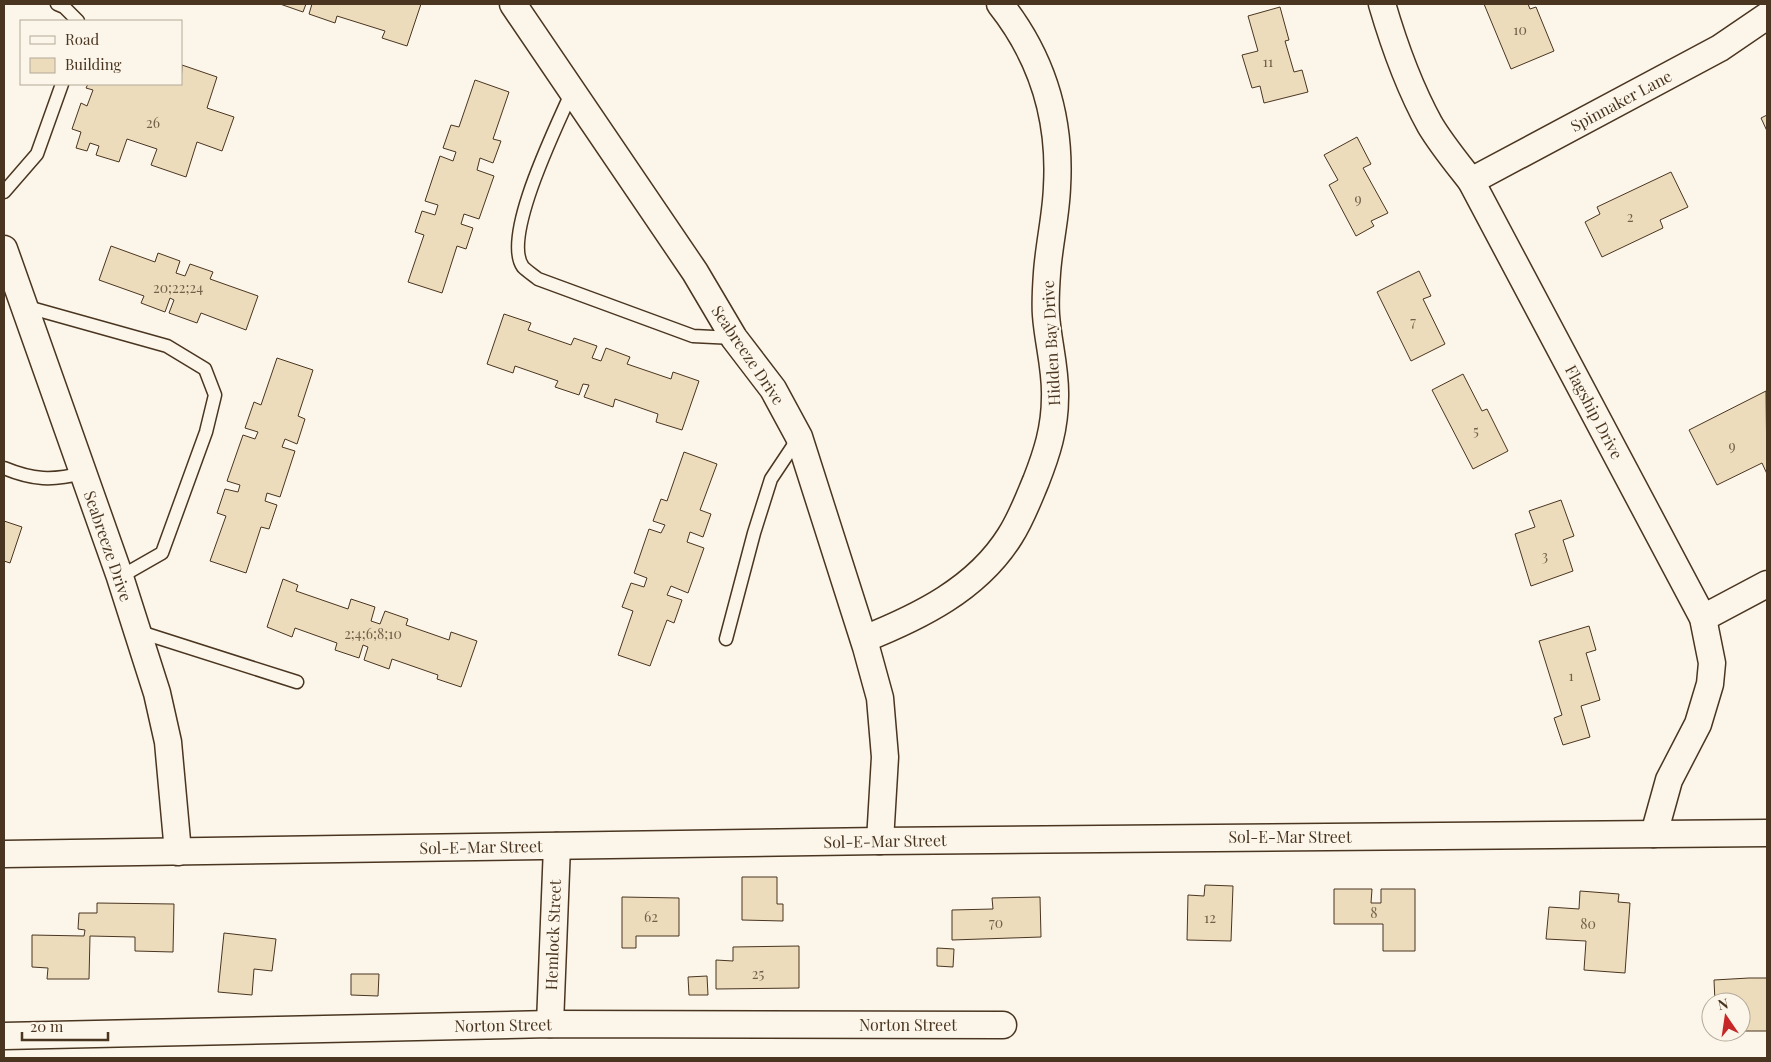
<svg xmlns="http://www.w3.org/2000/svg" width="1771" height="1062" font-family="'Playfair Display',serif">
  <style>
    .building { fill: #ecdcbc; stroke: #4a3520 }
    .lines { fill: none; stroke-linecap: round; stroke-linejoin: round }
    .lane-casing { stroke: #4a3520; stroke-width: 15 }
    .street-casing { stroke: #4a3520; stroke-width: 29 }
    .lane { stroke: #fbf6e9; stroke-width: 12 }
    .street { stroke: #fbf6e9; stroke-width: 26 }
    .labels { text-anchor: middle; stroke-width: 4; stroke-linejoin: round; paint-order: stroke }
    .number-label { font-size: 14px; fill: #725f47 }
    .street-label { font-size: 16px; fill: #4a3520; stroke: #fbf6e9 }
  </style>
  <rect width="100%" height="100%" fill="#fbf6e9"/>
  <!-- building -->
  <g class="building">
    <path d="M280 4H306L303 12Z"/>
    <path d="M312 4H421L407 46 382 38 385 31 337 16 335 23 309 14Z"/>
    <path d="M1484 4H1528L1530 9 1536 7 1554 51 1511 69Z"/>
    <path d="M1280 7 1289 40 1285 41 1294 72 1302 70 1308 92 1264 103 1260 86 1252 88 1242 55 1258 51 1248 16Z"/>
    <path d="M182 65 217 77 207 108 234 117 222 151 197 142 186 177 151 165 157 149 127 139 119 162 96 155 99 146 90 143 87 151 76 148 81 132 72 129 81 103 87 106 93 90 86 88 88 84H181Z"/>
    <path d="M475 80 509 92 493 139 501 141 493 163 480 158 477 170 494 176 479 219 464 214 461 224 473 228 466 249 457 246 442 293 408 282 424 235 415 232 422 211 435 215 438 205 425 201 440 156 453 161 456 152 443 148 451 125 459 127Z"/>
    <path d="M1767 115V131L1761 118Z"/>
    <path d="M1357 137 1371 164 1363 168 1388 213 1371 221 1374 226 1356 236 1329 185 1338 180 1324 155Z"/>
    <path d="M1671 172 1688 207 1660 220 1663 228 1602 257 1585 222 1600 214 1597 207Z"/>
    <path d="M111 246 155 262 158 253 180 261 176 273 185 276 190 264 213 272 210 279 258 296 246 330 201 313 197 323 169 313 174 300 170 298 165 312 141 303 144 296 99 280Z"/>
    <path d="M1419 271 1431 296 1423 299 1445 344 1411 361 1377 292Z"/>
    <path d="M504 314 531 323 528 330 571 345 574 338 597 346 592 358 601 361 606 348 630 357 627 364 671 379 673 372 699 381 682 430 656 422 658 414 615 399 613 407 584 397 589 385 583 384 579 395 555 387 558 381 515 366 513 373 487 364Z"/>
    <path d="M277 358 313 370 298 416 305 419 297 444 285 439 282 447 295 451 280 497 267 493 265 501 277 505 269 529 261 527 246 573 210 561 226 516 217 513 225 489 238 492 240 485 227 481 243 435 255 439 258 432 245 428 254 402 261 405Z"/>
    <path d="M1463 374 1482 411 1487 409 1508 451 1473 469 1432 390Z"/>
    <path d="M1766 391 1767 474 1762 463 1717 485 1689 430Z"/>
    <path d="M684 452 717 464 700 510 711 514 703 537 690 532 687 542 704 548 688 593 671 586 667 595 682 600 674 623 667 620 650 666 618 655 633 611 622 607 631 583 644 587 647 578 634 573 649 529 661 533 665 525 653 521 661 499 667 501Z"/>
    <path d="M1561 500 1574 536 1563 540 1573 571 1531 586 1515 534 1535 527 1529 511Z"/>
    <path d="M4 521 22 527 10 563 4 561Z"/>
    <path d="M283 579 298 585 296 591 348 609 351 599 375 607 371 621 380 624 385 611 408 619 406 625 449 640 451 632 477 641 461 687 437 679 438 675 392 659 389 669 364 660 368 647 363 645 359 658 335 650 337 643 295 628 292 637 267 627Z"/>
    <path d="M1589 626 1596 650 1586 653 1600 700 1581 706 1590 737 1563 745 1554 718 1562 715 1539 641Z"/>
    <path d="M742 877H777V904H783V921L742 920Z"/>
    <path d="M1205 885 1233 886 1231 941 1187 940 1188 895 1204 896Z"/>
    <path d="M1334 889H1372L1371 903H1381V889H1415V951H1383V924H1334Z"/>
    <path d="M1580 891 1619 894 1618 902 1630 903 1625 973 1584 970 1586 941 1546 939 1549 907 1579 909Z"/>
    <path d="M622 897 679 898V936H636V948H622Z"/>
    <path d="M1040 897 1041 937 952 940V910L993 909 992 898Z"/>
    <path d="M97 903 174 904 173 952 135 951V937L90 936 89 979H47L48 968 32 967V935L84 936 85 930 78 929 79 913H97Z"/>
    <path d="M224 933 276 939 272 971 254 969 252 995 218 992Z"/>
    <path d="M799 946V988L716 989V960L733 961V947Z"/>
    <path d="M937 948 954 949 953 967 937 966Z"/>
    <path d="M351 974H379L378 996 351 995Z"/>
    <path d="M707 976 708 995H689L688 977Z"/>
    <path d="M1749 978H1767V1031H1741V1002H1715L1714 980Z"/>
  </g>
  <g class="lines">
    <!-- lane casing -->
    <g class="lane-casing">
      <g id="lane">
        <path d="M57 4 64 7 78 21"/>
        <path d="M572 91C558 124 501 237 523 267 527 271 533 275 538 279L693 336 734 338"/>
        <path d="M4 192 37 154 62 84"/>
        <path d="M24 306 167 346 205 369 215 395 206 432 162 553 120 577"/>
        <path d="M4 468C33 480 52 481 83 473"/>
        <path d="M137 631 297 682"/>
        <path d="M726 639 754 533 771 479 799 437"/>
      </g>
    </g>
    <!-- street casing -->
    <g class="street-casing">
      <g id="street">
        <path d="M513 4 695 272 734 338 773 389 799 437 866 647 880 698 885 757 880 841"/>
        <path d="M1382 4C1394 45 1409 87 1430 125 1442 145 1457 163 1471 181L1703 618 1712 663 1710 684 1698 724 1669 780 1654 834"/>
        <path d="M1471 181 1720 48 1767 16"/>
        <path d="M4 249 120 577 157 693 168 742 178 852"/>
        <path d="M1703 618 1767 584"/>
        <path d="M864 639C919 617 977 589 1010 536 1021 519 1028 500 1036 481 1047 453 1055 428 1055 397 1056 369 1048 343 1046 315 1045 301 1046 287 1047 273 1049 244 1056 216 1057 187 1061 119 1042 57 1000 4"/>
        <path d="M4 854 880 841 1767 833"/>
        <path d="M550 1024 557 846"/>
        <path d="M4 1036 550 1024 1003 1025"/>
      </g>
    </g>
    <!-- lane -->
    <use href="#lane" class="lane"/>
    <!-- street -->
    <use href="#street" class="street"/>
  </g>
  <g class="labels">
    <!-- number labels -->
    <g class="number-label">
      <text x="1520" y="35">10</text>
      <text x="1268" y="67">11</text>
      <text x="153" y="128">26</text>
      <text x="1358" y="204">9</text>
      <text x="1630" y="222">2</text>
      <text x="178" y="293">20;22;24</text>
      <text x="1413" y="327">7</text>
      <text x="1476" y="436">5</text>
      <text x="1732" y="451">9</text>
      <text x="1545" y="561">3</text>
      <text x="373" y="639">2;4;6;8;10</text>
      <text x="1571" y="681">1</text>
      <text x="1374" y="918">8</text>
      <text x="651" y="922">62</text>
      <text x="1210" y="923">12</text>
      <text x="996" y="928">70</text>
      <text x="1588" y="929">80</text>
      <text x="758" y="979">25</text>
    </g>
    <!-- street labels -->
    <g class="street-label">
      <text transform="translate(1621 101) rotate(-28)" y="6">Spinnaker Lane</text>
      <text transform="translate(1051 343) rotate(-93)" y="6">Hidden Bay Drive</text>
      <text transform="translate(748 355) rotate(56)" y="6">Seabreeze Drive</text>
      <text transform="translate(1594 412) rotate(62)" y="6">Flagship Drive</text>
      <text transform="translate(108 546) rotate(71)" y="6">Seabreeze Drive</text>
      <text x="1290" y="843">Sol-E-Mar Street</text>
      <text transform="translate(885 841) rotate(-1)" y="6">Sol-E-Mar Street</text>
      <text transform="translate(481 847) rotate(-1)" y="6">Sol-E-Mar Street</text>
      <text transform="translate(553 935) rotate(-88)" y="6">Hemlock Street</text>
      <text transform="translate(503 1025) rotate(-1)" y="6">Norton Street</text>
      <text x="908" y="1031">Norton Street</text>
    </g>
  </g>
  <!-- border -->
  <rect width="1771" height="1062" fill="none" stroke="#4a3520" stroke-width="10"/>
  <!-- legend -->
  <rect x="20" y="20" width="162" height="65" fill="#fbf6e9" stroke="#b4a999"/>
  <rect x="30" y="36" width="25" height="8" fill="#fbf6e9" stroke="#b4a999"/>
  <text x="65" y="45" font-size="15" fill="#4a3520">Road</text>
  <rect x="30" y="58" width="25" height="15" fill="#ecdcbc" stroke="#b4a999"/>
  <text x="65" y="70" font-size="15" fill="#4a3520">Building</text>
  <!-- north arrow -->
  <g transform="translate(1726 1017) rotate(347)"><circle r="24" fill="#fbf6e9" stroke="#b4a999"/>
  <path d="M0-4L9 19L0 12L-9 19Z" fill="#c62828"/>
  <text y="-8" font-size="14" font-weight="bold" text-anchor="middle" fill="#4a3520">N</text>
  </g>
  <!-- scale -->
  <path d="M22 1032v8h86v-8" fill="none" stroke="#4a3520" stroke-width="2.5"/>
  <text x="30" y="1032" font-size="15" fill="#4a3520" stroke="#fbf6e9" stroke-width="4" paint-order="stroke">20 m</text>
</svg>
